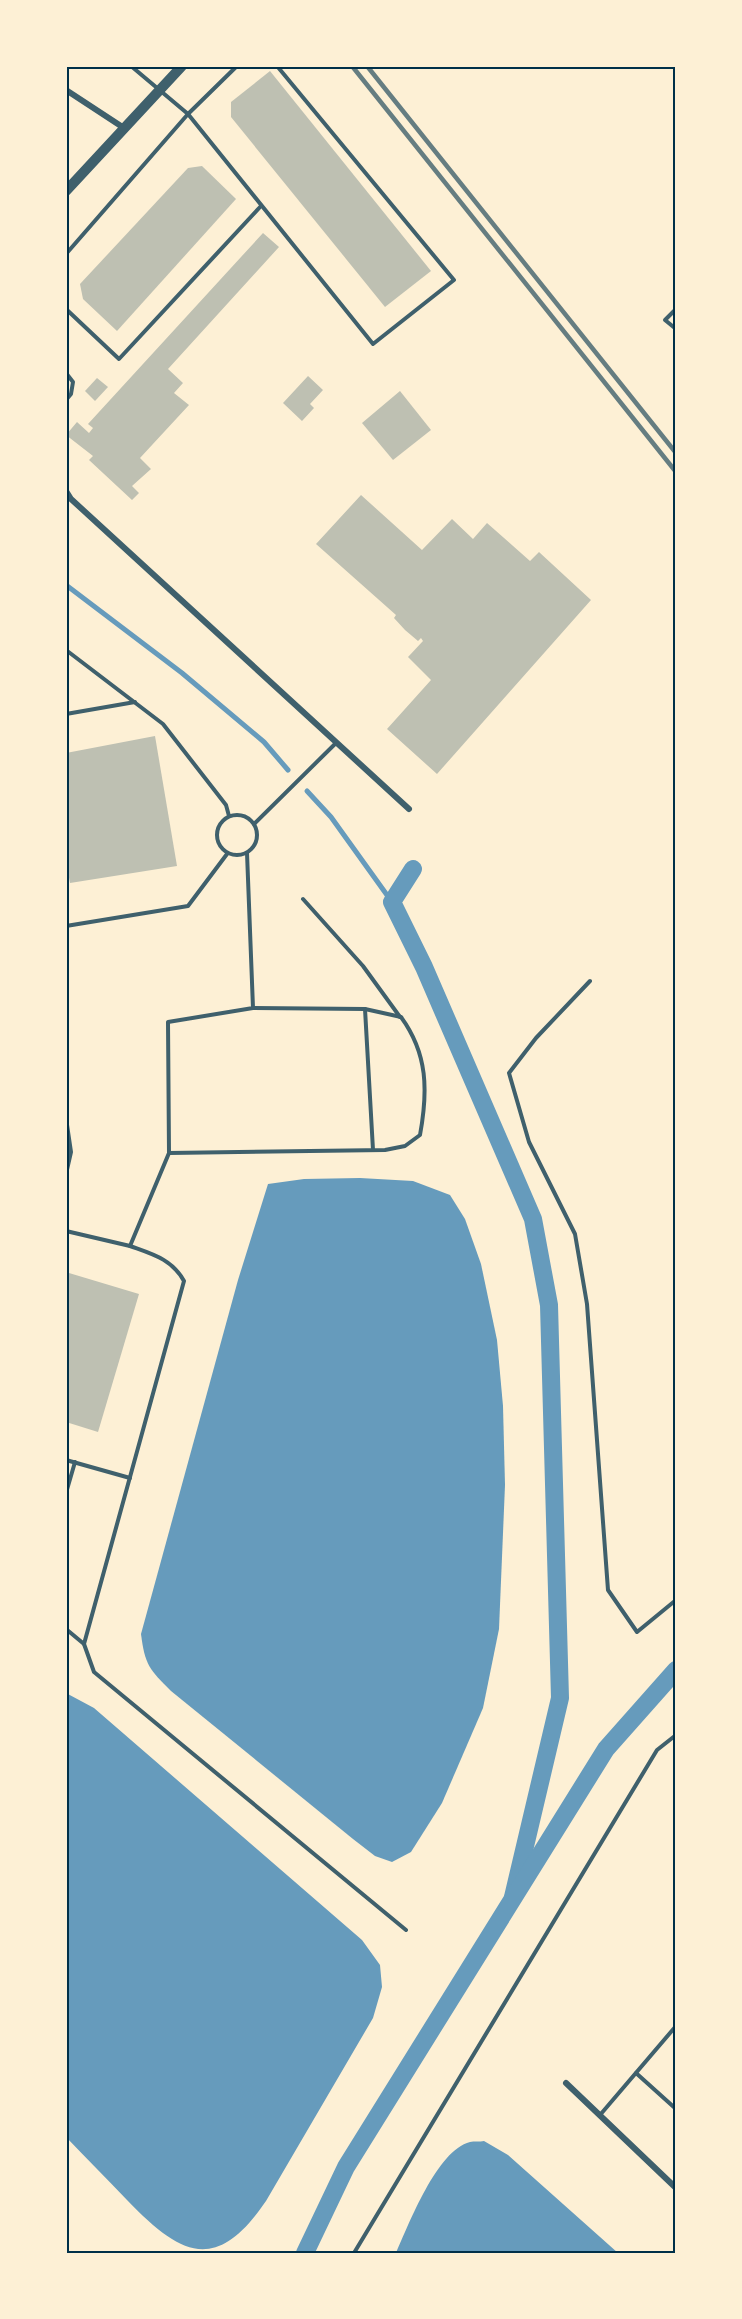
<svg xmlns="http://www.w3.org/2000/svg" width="742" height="2319" font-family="'Crimson Pro',serif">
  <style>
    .water { fill: #669bbc }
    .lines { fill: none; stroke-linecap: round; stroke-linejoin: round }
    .stream { stroke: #669bbc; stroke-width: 5 }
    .canal { stroke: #669bbc; stroke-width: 18 }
    .building { fill: #bec0b2 }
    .service { stroke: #3f606c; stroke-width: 4 }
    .minor { stroke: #3f606c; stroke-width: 6 }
    .tertiary { stroke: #3f606c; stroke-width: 10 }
    .rail { stroke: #657d81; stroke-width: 4.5 }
    .neatline { fill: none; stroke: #003049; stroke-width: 2 }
  </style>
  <rect width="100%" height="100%" fill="#fdf0d5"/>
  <!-- water -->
  <g class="water">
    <path d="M360 1178 413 1181 450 1195 465 1219 481 1264 497 1340 503 1406 505 1485 499 1629 483 1708 442 1803 411 1852 392 1862 375 1856 353 1839 171 1691C149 1669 145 1665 141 1634L238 1280 268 1184 304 1179Z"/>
    <path d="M66 1693 94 1708 362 1940 380 1965 382 1987 373 2018 266 2201C216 2274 181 2256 127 2200 107 2179 86 2158 66 2137Z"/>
    <path d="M484 2141 508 2155 618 2253H396C409 2224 437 2150 470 2142 474 2141 480 2142 484 2141Z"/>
  </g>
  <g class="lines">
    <!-- stream -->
    <g class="stream">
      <path d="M66 585 182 673 264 742 288 770"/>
      <path d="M307 791 331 817 392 902"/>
    </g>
    <!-- canal -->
    <g class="canal">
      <path d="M413 869 392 902 424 967 533 1219 549 1305 560 1698 513 1897"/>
      <path d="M305 2253 346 2167 606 1749 676 1670"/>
    </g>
  </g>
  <!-- building -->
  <g class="building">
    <path d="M270 71 431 271 385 307 231 117V102Z"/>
    <path d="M202 166 236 199 117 331 83 299 80 284 188 168Z"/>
    <path d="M263 233 279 247 168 369 183 383 174 393 189 405 140 458 151 469 132 486 139 493 132 500 89 460 93 456 66 435 77 422 89 433 93 428 88 424Z"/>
    <path d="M308 376 323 390 310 404 314 408 302 421 283 403Z"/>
    <path d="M97 378 108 387 95 401 85 391Z"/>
    <path d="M400 391 431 430 393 460 362 423Z"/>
    <path d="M361 495 422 550 452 519 473 539 487 523 530 561 539 552 591 600 437 774 387 729 431 680 408 657 423 641 421 638 418 641 405 630 394 618 396 615 316 544Z"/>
    <path d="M155 736 177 866 70 883 66 861V753Z"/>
    <path d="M69 1273 139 1294 98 1432 66 1422V1282Z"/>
  </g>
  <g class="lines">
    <!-- service -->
    <g class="service">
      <path d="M131 66 188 114 373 344 454 280 277 66"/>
      <path d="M66 254 188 114 237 66"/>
      <path d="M66 309 119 359 261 206"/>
      <path d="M676 309 665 320 676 329"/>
      <path d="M66 373 73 382 71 394 66 400"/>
      <path d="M66 650 163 724 226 805 229 816"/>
      <path d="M66 714 135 702"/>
      <circle cx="237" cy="835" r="20"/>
      <path d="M254 824 336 743"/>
      <path d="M303 899 363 966 400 1017"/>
      <path d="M66 926 188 906 227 854"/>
      <path d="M590 981 536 1038 509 1073 529 1142 575 1234 587 1304 608 1590 637 1632 676 1600"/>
      <path d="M365 1009 373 1150"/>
      <path d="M66 1118 71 1152 66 1174"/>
      <path d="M169 1153 385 1150 405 1146 420 1135C428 1091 428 1054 401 1017L365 1009 253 1008"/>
      <path d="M66 1231 130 1246 169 1153 168 1022 253 1008 247 853"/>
      <path d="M66 1460 130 1478"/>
      <path d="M66 1493 75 1462"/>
      <path d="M66 1629 84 1644 184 1281C172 1259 152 1254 130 1246"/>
      <path d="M84 1644 94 1672 406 1930"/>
      <path d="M636 2073 676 2109"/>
      <path d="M600 2115 676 2026"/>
      <path d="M354 2253 657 1750 676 1735"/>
    </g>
    <!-- minor -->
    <g class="minor">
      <path d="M66 90 124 128"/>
      <path d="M66 491 71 499 409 809"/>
      <path d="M566 2083 676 2188"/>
    </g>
    <!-- tertiary -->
    <path class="tertiary" d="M66 191 182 66"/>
    <!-- rail -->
    <g class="rail">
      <path d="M352 66 676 472"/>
      <path d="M367 66 676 453"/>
    </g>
  </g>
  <!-- border -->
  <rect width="742" height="2319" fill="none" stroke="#fdf0d5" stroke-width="135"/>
  <rect x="68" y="68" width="606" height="2184" class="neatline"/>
</svg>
